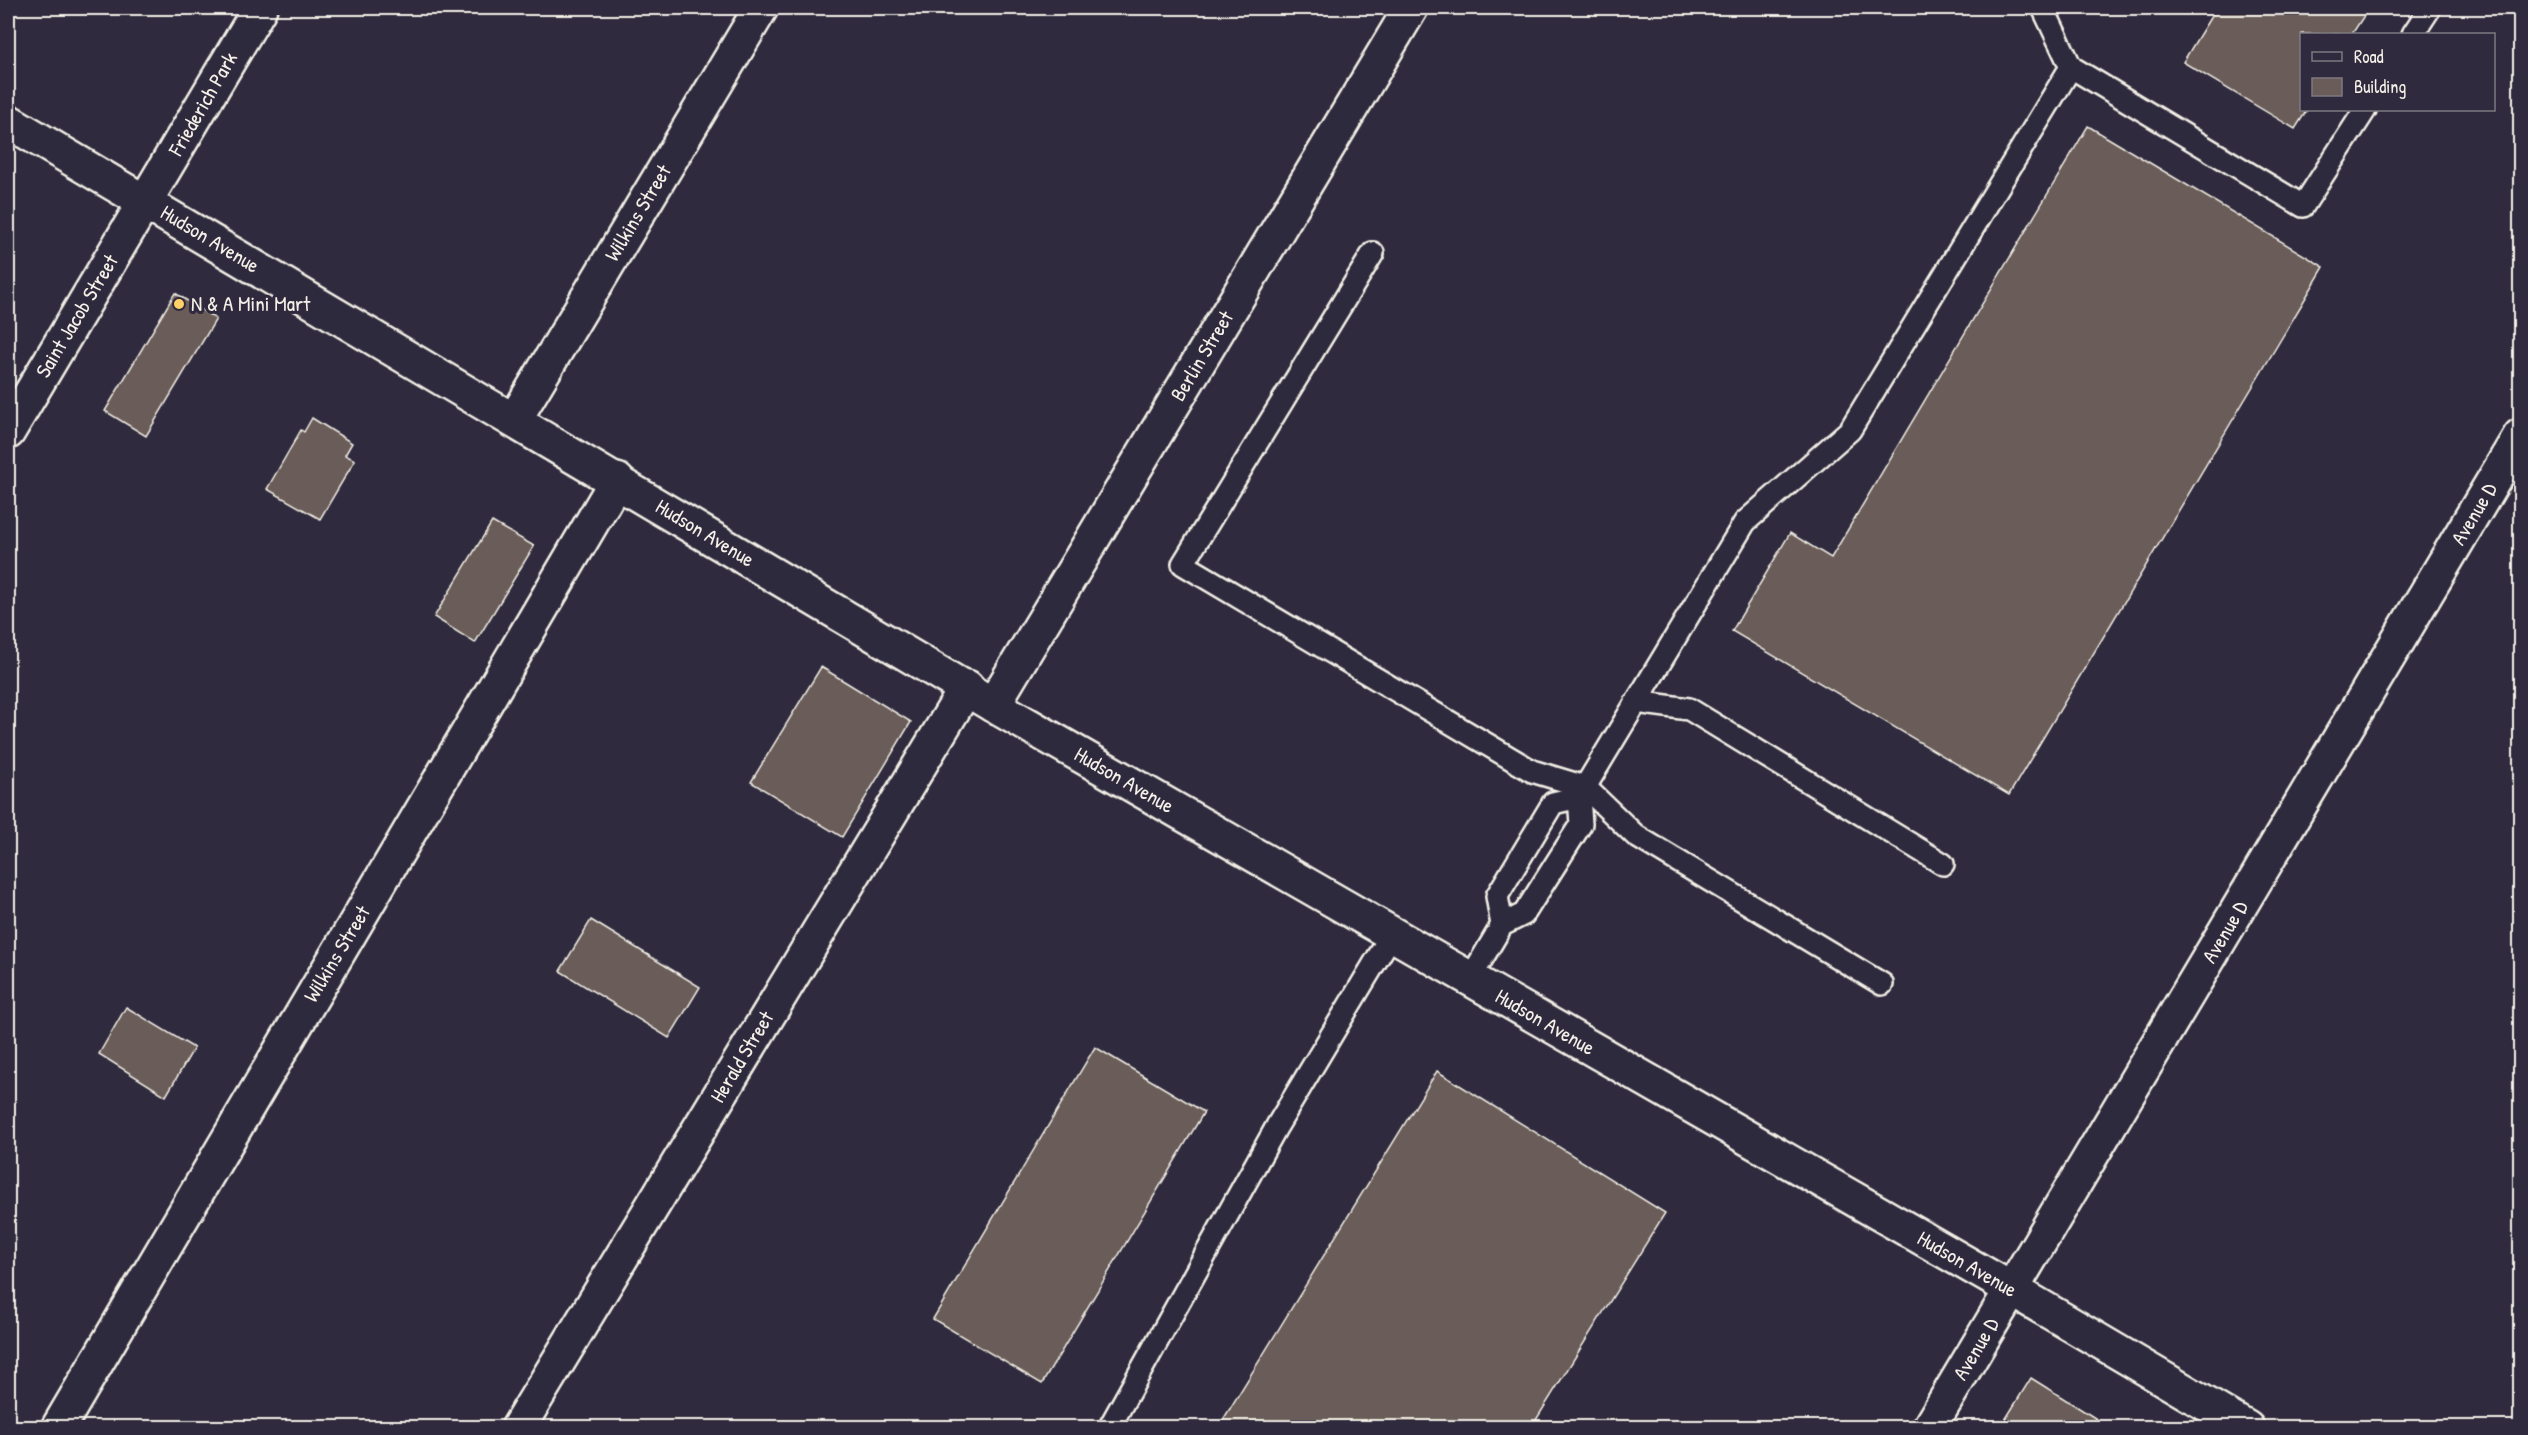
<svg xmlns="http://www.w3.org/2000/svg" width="2528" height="1435" font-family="'Patrick Hand',sans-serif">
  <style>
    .building { fill: #6a5c58; stroke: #f4f1e8; stroke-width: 1.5 }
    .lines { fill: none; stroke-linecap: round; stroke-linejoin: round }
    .lane-casing { stroke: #f4f1e8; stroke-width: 26 }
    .street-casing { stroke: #f4f1e8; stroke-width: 38 }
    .secondary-casing { stroke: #f4f1e8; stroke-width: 38 }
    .lane { stroke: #2f2a3d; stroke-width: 21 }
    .street { stroke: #2f2a3d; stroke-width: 33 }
    .secondary { stroke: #2f2a3d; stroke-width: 33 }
    .poi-dot { fill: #ffd166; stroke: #2f2a3d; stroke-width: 2 }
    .labels { text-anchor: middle; stroke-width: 6; stroke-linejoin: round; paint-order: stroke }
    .street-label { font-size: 21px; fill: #f4f1e8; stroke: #2f2a3d }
    .poi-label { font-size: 21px; fill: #f4f1e8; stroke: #2f2a3d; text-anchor: start }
  </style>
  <rect width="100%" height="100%" fill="#2f2a3d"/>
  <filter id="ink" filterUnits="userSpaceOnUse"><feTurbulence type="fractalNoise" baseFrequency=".0167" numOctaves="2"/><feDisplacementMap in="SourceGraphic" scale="12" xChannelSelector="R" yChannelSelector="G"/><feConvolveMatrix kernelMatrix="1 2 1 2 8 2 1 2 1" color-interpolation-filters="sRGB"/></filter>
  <g filter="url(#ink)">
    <!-- building -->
    <g class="building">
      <path d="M2216 8H2369L2352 34H2302V110H2307L2295 129 2183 62Z"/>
      <path d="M2088 126 2324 267 2009 795 1732 631 1790 533 1831 558Z"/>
      <path d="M175 293 216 319 146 436 105 411Z"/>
      <path d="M312 418 352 443 345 455 355 460 320 519 267 489 301 430 304 432Z"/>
      <path d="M492 522 534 546 475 643 434 617Z"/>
      <path d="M821 667 911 722 842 837 751 782Z"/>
      <path d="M591 920 700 987 669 1038 560 971Z"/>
      <path d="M126 1007 194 1048 166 1096 99 1054Z"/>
      <path d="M1095 1047 1204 1112 1042 1384 933 1319Z"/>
      <path d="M1437 1071 1665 1213 1531 1428H1218Z"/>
      <path d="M2031 1378 2111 1428H2000Z"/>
    </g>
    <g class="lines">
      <!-- lane casing -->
      <g class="lane-casing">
        <g id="lane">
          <path d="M2413 34 2430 8"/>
          <path d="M2071 67 2303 206 2365 110"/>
          <path d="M1373 253 1183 564 1532 771 1585 787 1636 836 1882 984"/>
          <path d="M1636 702 1689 709 1943 864"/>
          <path d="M1579 797 1745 522 1850 430 2071 67 2043 8"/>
          <path d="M1470 979 1502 925 1524 914 1581 824 1579 797 1553 803 1497 896 1502 925"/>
          <path d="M1109 1428 1277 1126 1392 934"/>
        </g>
      </g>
      <!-- street casing -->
      <g class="street-casing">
        <g id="street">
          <path d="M515 419 761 8"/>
          <path d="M8 432 260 8"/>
          <path d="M993 705 1411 8"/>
          <path d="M58 1428 617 480"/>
          <path d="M518 1428 967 687"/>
        </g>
      </g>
      <!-- secondary casing -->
      <g class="secondary-casing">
        <g id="secondary">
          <path d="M8 121 993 705 2011 1289 2247 1428"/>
          <path d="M1929 1428 2520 436"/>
        </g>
      </g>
      <!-- lane -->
      <use href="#lane" class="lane"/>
      <!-- street -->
      <use href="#street" class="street"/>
      <!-- secondary -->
      <use href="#secondary" class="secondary"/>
    </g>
  </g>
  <!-- markers -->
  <circle class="poi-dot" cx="179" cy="304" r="6"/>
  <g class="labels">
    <!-- street labels -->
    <g class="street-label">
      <text transform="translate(203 104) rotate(-60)" y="7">Friederich Park</text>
      <text transform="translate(638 213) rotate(-59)" y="7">Wilkins Street</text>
      <text transform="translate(210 239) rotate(31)" y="7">Hudson Avenue</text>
      <text transform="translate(77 316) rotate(-59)" y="7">Saint Jacob Street</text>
      <text transform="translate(1202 356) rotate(-59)" y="7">Berlin Street</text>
      <text transform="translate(2474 514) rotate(-59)" y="7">Avenue D</text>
      <text transform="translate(705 533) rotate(31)" y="7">Hudson Avenue</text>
      <text transform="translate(1124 780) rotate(30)" y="7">Hudson Avenue</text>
      <text transform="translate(2225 932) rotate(-59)" y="7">Avenue D</text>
      <text transform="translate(337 954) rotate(-59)" y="7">Wilkins Street</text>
      <text transform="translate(1545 1022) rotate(30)" y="7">Hudson Avenue</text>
      <text transform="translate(742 1057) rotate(-59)" y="7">Herald Street</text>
      <text transform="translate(1967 1264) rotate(30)" y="7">Hudson Avenue</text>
      <text transform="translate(1976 1349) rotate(-59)" y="7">Avenue D</text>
    </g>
    <!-- poi labels -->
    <g class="poi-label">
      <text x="191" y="311">N &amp; A Mini Mart</text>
    </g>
  </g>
  <!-- margin -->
  <rect width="2528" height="1435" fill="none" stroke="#2f2a3d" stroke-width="30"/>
  <rect x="15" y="15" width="2498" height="1405" fill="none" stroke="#f4f1e8" stroke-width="2" filter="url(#ink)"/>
  <!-- legend -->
  <rect x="2300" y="33" width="195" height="78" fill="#2f2a3d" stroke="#7e7a81" stroke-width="1.5"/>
  <rect x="2312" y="52" width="30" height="9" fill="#2f2a3d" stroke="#7e7a81" stroke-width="1.5"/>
  <text x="2354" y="63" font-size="18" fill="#f4f1e8">Road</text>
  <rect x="2312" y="78" width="30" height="18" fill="#6a5c58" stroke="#7e7a81" stroke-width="1.5"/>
  <text x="2354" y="93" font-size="18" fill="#f4f1e8">Building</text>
</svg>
